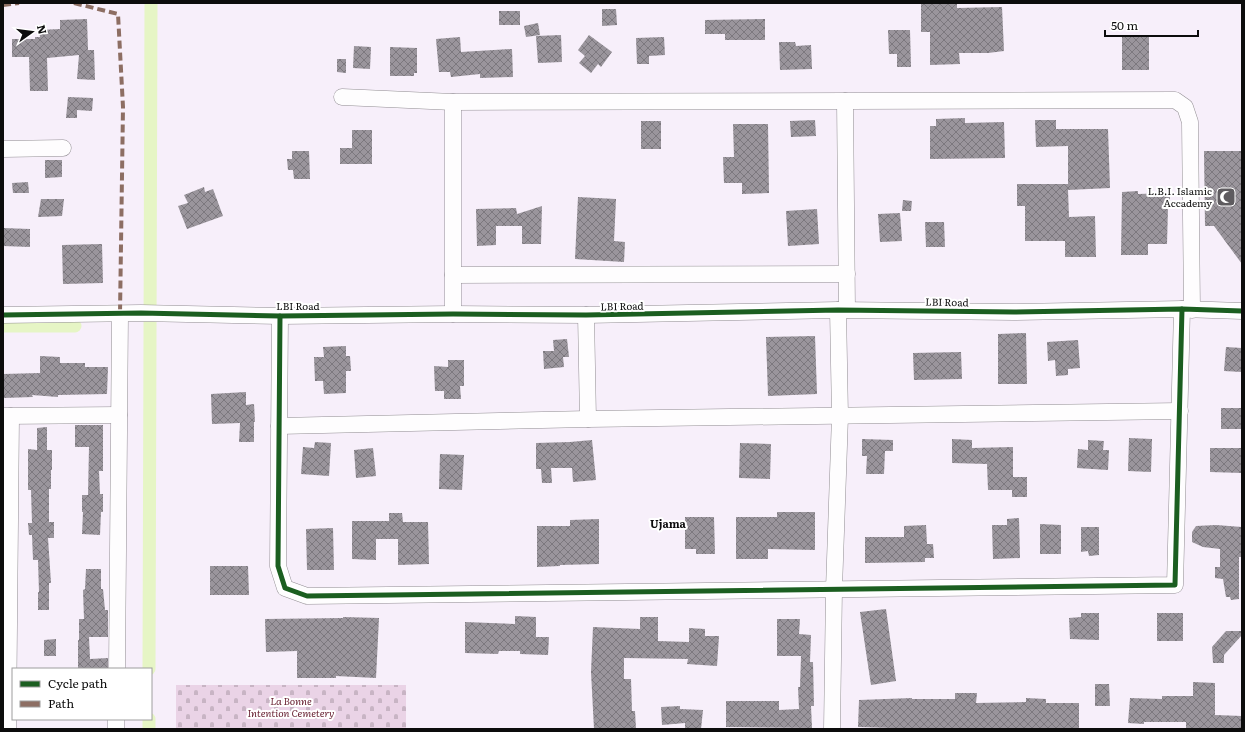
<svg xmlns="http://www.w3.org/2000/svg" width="1245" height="732" font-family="Literata,serif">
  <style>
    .cemetery { fill: url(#cemetery-stones) }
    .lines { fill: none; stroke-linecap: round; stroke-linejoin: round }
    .canal { stroke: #e6f5c5; stroke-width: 13 }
    .building { fill: url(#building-cross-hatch) }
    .minor-casing { stroke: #928e93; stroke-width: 17 }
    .minor { stroke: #fefdfe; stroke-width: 16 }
    .quiet { stroke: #8d6e63; stroke-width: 4; stroke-dasharray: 8 4; stroke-linecap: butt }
    .cycleway-casing { stroke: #fff; stroke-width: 8 }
    .cycleway { stroke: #1b5e20; stroke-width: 5 }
    .labels { text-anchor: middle; stroke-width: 4; stroke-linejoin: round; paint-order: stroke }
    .poi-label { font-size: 10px; fill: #0c0c0c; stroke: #fff; text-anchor: end }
    .street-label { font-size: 10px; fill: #0c0c0c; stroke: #fff }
    .park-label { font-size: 10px; font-style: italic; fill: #641b2c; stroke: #fff }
    .neighbourhood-label { font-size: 11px; font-weight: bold; fill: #0c0c0c; stroke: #fff }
  </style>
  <defs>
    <pattern id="cemetery-stones" width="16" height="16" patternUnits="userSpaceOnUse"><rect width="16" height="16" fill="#ead3e6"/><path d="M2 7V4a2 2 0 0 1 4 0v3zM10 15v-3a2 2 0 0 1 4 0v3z" fill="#c8b4c4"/></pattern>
    <pattern id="building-cross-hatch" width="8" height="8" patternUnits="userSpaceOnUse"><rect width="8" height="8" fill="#9a959c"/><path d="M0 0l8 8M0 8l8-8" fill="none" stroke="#7c787e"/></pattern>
  </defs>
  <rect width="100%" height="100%" fill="#f7effa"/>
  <!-- cemetery -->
  <rect class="cemetery" x="176" y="685" width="230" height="44"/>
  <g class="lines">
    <!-- canal -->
    <g class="canal">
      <path d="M3 326H75"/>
      <path d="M149 669 151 3"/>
      <path d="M149 729V719"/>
    </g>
  </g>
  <!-- building -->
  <g class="building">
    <path d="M921 4H957V8L1002 7 1004 51 988 53H959L960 64 930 65V32H921Z"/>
    <path d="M602 9H616L617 25 602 26Z"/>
    <rect x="499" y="11" width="21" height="14"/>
    <path d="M87 19 88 50H94L95 80 77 79 79 55 47 58 48 91H30L29 57H12V39H35V37H40L39 30 60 29V20Z"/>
    <path d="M765 19V40H725V34H705V20Z"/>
    <path d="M538 23 540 35 526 37 524 26Z"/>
    <path d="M888 30H910L911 67H897V54H889Z"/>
    <path d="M561 35 562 62 538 63 536 36Z"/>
    <path d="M589 35 612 52 601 67 598 64 591 73 579 63 585 56 578 50Z"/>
    <path d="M1149 35V70H1122V36Z"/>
    <path d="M460 37 461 52 512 49 513 77 480 78V74L451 77 450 72H439L436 39Z"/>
    <path d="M664 37 665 55 649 56V64H637L636 38Z"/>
    <path d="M779 42H795L796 46 811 45 812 69 780 70Z"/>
    <path d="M354 46 371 47 370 69 353 68Z"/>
    <path d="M390 47 417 48V73H414V76H390Z"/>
    <path d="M337 59H346V73L337 72Z"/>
    <path d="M68 97 93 98 92 111 77 110V118H66Z"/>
    <path d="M965 118V123L1004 122 1005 158 930 159V126H936V119Z"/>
    <path d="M815 120 816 136 791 137 790 121Z"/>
    <path d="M1035 120H1056V129H1108L1110 188 1068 190 1069 217 1095 216 1096 257H1065V241H1025V206H1017V184H1068V146L1036 147Z"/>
    <rect x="641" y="121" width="20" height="28"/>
    <path d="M733 124H768L769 193 742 194V183H724L723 157H734Z"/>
    <path d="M352 130H372V164H340V148H352Z"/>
    <path d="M292 151H309L310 179H294L293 170H288L287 159H292Z"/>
    <path d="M1204 151H1242V264L1214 226H1205Z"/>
    <path d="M45 160H62V177L45 178Z"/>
    <path d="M28 182 29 193H13L12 183Z"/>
    <path d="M204 187 205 192 213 189 223 216 187 229 178 206 188 203 184 195Z"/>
    <path d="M1138 191V194L1170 193V208H1168L1167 244H1148V255H1121L1122 192Z"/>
    <path d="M578 197 616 199 614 241 625 242 624 262 575 259Z"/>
    <path d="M41 199H64L62 216 38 217Z"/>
    <path d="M903 200 912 201 911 211H902Z"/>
    <path d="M542 206 541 244H522V226H496V245L477 246 476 209 516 208 517 214Z"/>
    <path d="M817 209 819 244 788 246 786 211Z"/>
    <path d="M900 213 902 241 880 242 878 214Z"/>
    <path d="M925 222H944L945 247H926Z"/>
    <path d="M3 228 30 229V247L3 246Z"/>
    <path d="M102 244 103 283 63 284 62 245Z"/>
    <path d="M1026 333 1027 384H998V334Z"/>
    <path d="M815 336 817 394 768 396 766 337Z"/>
    <path d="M567 339 569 357H563L564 367 544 369 543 351H554L553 340Z"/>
    <path d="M1078 340 1080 368 1068 369V375L1056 376 1055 360 1048 361 1047 342Z"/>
    <path d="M346 346V356H350L351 371H346V393L324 394 323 381H315L314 357H324L323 347Z"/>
    <path d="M1226 347 1242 348V372L1224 371Z"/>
    <path d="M961 352 962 379 914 380 913 353Z"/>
    <path d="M40 356 60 357V363H85V367H108L107 394 58 395V397L32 395 33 397 3 398V374L40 373Z"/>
    <path d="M448 360H464V386H460L461 399H444V391H435L434 366 448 367Z"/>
    <path d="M246 392V405L254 404 255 422H254V442H239L240 423 212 424 211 394Z"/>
    <rect x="1221" y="408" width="21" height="21"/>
    <path d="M75 425H103V471H99L100 494H103V512H101L100 535 82 534 83 512H82V495H88L89 447H75Z"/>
    <path d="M47 427V450H52V470H51V489H49V522H54V538H48L51 583H49V610H38V592H39L38 560H33L32 535H29L28 523H32L31 490H28V449L37 450V428Z"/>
    <path d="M1129 438 1152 439 1151 472 1128 471Z"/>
    <path d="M862 439 893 440V451H885L884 474H866L867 456H862Z"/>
    <path d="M952 439 972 440V448L1013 447V477H1027V497H1012V490H988L987 464 952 463Z"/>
    <path d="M592 440 596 480 573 482 572 468H551L552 483H542L541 469H536V443L570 442Z"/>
    <path d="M1088 440 1104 441 1103 450H1109L1108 470 1077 468 1078 449 1088 450Z"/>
    <path d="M315 442 331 443 329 476 301 474 303 447 314 448Z"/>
    <path d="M740 443 771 444 770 479 739 478Z"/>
    <path d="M373 448 376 476 356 478 354 450Z"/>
    <path d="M1210 448H1242V473L1210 472Z"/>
    <path d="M440 454 464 455 462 490 439 489Z"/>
    <path d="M777 512H815V550L768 549V559H736V517H777Z"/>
    <path d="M389 513H402L403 522H428L429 564 398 565V539H376V560L352 559V521H389Z"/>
    <path d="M685 517H714L715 554H696V549H685Z"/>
    <path d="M1019 518 1020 558 993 559 992 525H1007V519Z"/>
    <path d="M599 519V564L560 565V566L537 567V526H570V520Z"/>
    <path d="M1040 524 1061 525V554H1040Z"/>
    <path d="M926 525 927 544H933L934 558H925V562L865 563V537H904V526Z"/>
    <path d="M1216 525 1242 527V557H1239V599L1231 600 1230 597H1226L1223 579 1215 578V567H1220V549L1203 547 1192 542V532L1196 526Z"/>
    <path d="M1081 527H1099V555L1089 556 1088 551 1081 552Z"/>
    <path d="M333 528 334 570H307L306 529Z"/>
    <path d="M210 566H248L249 595H210Z"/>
    <path d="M86 569H101V589H103L105 610H108V637H89L90 659 108 658V669H78V640H79V619H84L83 590 85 589Z"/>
    <path d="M886 609 896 681 871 685 860 612Z"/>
    <path d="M1081 613H1099V640L1070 639 1069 618 1081 617Z"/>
    <rect x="1157" y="613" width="26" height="28"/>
    <path d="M515 616 536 617V637H549L548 655 520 654V651H499L498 654 465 653V622L515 624Z"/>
    <path d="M343 617 379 618 376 678 336 676V678H297V651L266 652 265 619 343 618Z"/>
    <path d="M640 617H658V641L689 642V628L705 629V636H719L717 666 687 664 688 659 624 658V679H631L632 711H635L636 729H594L591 672 593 627 640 629Z"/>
    <path d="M777 619H800L799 634 811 635 810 662H813L814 706H811L812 728 726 727V701H779V710L799 709 798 687H800L801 656H777Z"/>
    <path d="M1226 631H1242V635L1224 655V663H1213L1212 647Z"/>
    <path d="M56 639V656H44V640Z"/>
    <path d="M1193 682 1215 683V715L1242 716V729H1230L1231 728 1186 729V722H1144V724L1128 723 1130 698 1162 699V696H1193Z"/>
    <path d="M1095 684H1109L1110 706H1095Z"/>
    <path d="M955 693H977L976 703 1026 702V698L1046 699V703H1079V728L892 729V728L858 727 859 700 912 698V699H955Z"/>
    <path d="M680 706V709L703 710 701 729H685V723L662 725 661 707Z"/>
  </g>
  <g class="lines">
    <!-- minor casing -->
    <g class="minor-casing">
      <g id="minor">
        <path d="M342 97 453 102 1175 100 1185 107 1190 122 1192 310"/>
        <path d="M845 101 847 310"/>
        <path d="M453 102V314"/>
        <path d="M3 149 63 148"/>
        <path d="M453 275 847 274"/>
        <path d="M3 315 141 313 280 316 453 314 586 315 838 310 1014 312 1182 309 1242 311"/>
        <path d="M586 315 588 419"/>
        <path d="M280 316 278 566 285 588 307 596 1175 585 1182 309"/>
        <path d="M3 416 119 415"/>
        <path d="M279 426 588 419 1180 411"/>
        <path d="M117 669 120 314"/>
        <path d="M8 729 11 416"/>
        <path d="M116 729V719"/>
        <path d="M832 729 834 589 840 416 838 310"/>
      </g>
    </g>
    <!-- minor -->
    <use href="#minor" class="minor"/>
    <!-- quiet -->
    <g class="quiet">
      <path d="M74 3 118 14 123 107 120 314"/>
      <path d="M3 5 19 3"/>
    </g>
    <!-- cycleway casing -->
    <g class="cycleway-casing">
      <g id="cycleway">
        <path d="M3 315 141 313 280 316 453 314 586 315 838 310 1014 312 1182 309 1242 311"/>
        <path d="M280 316 278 566 285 588 307 596 1175 585 1182 309"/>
      </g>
    </g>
    <!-- cycleway -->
    <use href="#cycleway" class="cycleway"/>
  </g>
  <!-- icons -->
  <defs>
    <g id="mosque-square" transform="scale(1)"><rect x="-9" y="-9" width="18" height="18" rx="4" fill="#5e5b5f" stroke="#fff"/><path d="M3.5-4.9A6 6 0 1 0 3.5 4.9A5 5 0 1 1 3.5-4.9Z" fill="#fff"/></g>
  </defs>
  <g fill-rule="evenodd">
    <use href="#mosque-square" x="1226" y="197"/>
  </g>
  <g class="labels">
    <!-- poi labels -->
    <g class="poi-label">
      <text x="1212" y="195">L.B.I. Islamic<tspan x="1212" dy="12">Accademy</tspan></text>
    </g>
    <!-- street labels -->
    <g class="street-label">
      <text transform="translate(947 302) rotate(1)" y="4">LBI Road</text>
      <text x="298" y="310">LBI Road</text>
      <text transform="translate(622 306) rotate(-1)" y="4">LBI Road</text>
    </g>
    <!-- park labels -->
    <g class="park-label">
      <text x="291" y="705">La Bonne<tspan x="291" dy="12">Intention Cemetery</tspan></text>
    </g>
    <!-- neighbourhood labels -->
    <g class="neighbourhood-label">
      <text x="668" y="528">Ujama</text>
    </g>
  </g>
  <!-- border -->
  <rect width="1245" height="732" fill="none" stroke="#0c0c0c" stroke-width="8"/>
  <!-- legend -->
  <rect x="12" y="668" width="140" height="52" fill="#ffffff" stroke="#9e9e9e"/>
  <rect x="20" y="681" width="20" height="6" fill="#1b5e20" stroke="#9e9e9e"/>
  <text x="48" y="688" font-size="12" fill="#0c0c0c">Cycle path</text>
  <rect x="20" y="701" width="20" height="6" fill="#8d6e63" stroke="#9e9e9e"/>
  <text x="48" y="708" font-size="12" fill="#0c0c0c">Path</text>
  <!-- north arrow -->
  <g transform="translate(32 32) rotate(76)" stroke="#ffffff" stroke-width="3" paint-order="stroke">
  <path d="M0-3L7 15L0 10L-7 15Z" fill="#0c0c0c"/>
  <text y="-6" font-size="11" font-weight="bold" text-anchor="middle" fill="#0c0c0c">N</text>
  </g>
  <!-- scale -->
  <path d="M1105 30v6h93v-6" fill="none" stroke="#0c0c0c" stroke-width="2"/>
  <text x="1111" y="30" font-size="12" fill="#0c0c0c" stroke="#ffffff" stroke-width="3" paint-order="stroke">50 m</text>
</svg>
